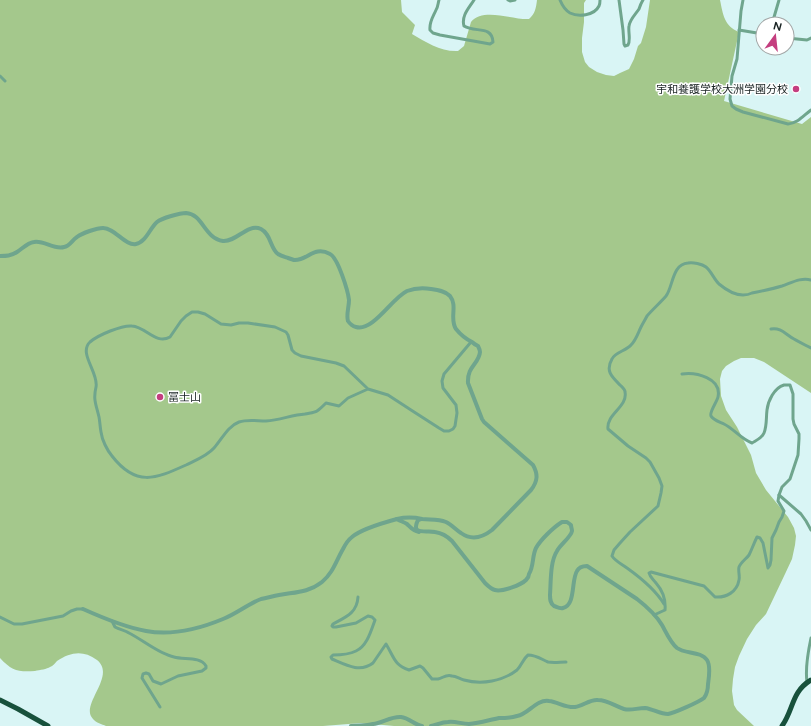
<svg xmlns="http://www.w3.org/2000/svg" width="811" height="726" font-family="Figtree,'Noto Sans JP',sans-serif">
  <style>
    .forest { fill: #a4c88c }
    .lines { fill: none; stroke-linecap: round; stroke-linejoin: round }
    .minor { stroke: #6fa58d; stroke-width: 3 }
    .tertiary { stroke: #6fa58d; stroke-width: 4 }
    .trunk { stroke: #18513c; stroke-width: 5 }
    .poi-dot { fill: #c43e7f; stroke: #fff; stroke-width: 1.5 }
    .labels { text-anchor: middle; stroke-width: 3; stroke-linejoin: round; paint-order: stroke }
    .poi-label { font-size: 11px; fill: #192323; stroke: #fff; text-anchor: end }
  </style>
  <rect width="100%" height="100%" fill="#d9f5f5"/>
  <!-- forest -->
  <path class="forest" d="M0 0H401L402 12 415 25 412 34C426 42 441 52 458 51L464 46 471 22C483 7 513 20 529 19 535 14 536 8 537 0H586L584 3V22L582 38V52L585 62 589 67 597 72 606 75 614 76 620 73 629 69 634 59 638 46 641 43 646 27 650 0H720C723 14 724 26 739 32L724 101 802 124 811 117V393L764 362 754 358H741L734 361 726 366 722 371 720 379 721 396 726 410 737 427 751 455 756 473 766 490 788 517 794 528 796 536 795 545 792 559 785 574 766 614 756 625 747 639 739 656 735 667 733 679 732 691 734 705 737 710 754 726H394L361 723 323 726H106C102 724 96 723 93 719 79 705 117 676 97 660 83 650 71 652 57 661 55 663 53 666 50 667 47 669 40 670 35 671 18 672 12 671 0 658Z"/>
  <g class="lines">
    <!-- minor -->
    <g class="minor">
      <path d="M439 0C438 3 438 7 436 10 433 17 429 22 430 30L433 33 440 35 490 44 493 42C492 25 475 33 464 26 461 16 469 8 474 0"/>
      <path d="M508 0 510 1 515 0"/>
      <path d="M560 0C562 5 565 10 570 13 578 17 594 16 599 6 600 4 600 2 600 0"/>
      <path d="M619 0 623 30 624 44 625 46 628 45C631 40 628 32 629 26 630 19 635 15 639 9 640 6 641 3 643 0"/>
      <path d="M743 0 741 11 737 59 732 76 730 99 732 106 736 109 743 112 788 124C798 123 803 116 811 110"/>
      <path d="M772 24 779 0"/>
      <path d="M739 30 763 34"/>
      <path d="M787 38 807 40 811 38"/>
      <path d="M0 76 5 81"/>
      <path d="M771 329C781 327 786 335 794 339 799 342 805 345 811 348"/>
      <path d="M368 389 348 398 339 406 326 403C323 406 320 409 317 411 314 413 309 413 305 414 292 415 280 420 266 421 257 421 248 419 239 422 228 426 222 439 214 448 207 456 196 460 186 465 155 479 136 487 112 456 107 450 102 440 101 432 100 427 100 422 99 417 96 404 93 400 96 387 99 373 78 353 90 342 98 335 122 325 132 326 146 327 156 345 170 337L181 321 186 316 192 312H198L205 314 221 324 231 325 239 323H248L275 327 286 332 288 335 292 350 295 353 301 356 336 363 344 366 368 389 388 395 411 410 439 428 444 431H449L453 429 455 426 457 413 456 405 443 388 442 381 444 374 471 342"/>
      <path d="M779 495 801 514 806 521 811 530"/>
      <path d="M358 597C357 613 346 617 333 624L332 626 333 627H336L356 623 368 616 372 617 375 620C371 631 367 646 356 651 350 654 341 655 333 655L331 657 332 659C346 665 360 673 373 663L386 644C394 657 394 665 409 670L420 666 423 668 432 679C432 679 437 679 438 679 443 678 446 674 452 676 456 676 460 679 464 680 482 685 503 681 517 670 522 665 523 659 528 655 536 655 541 659 548 662 554 663 560 662 566 662"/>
      <path d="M664 604C655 589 641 578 627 568 622 564 616 562 612 556L614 550 620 543 630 532 658 506 661 493 662 486 659 478 650 462 646 458 628 446 608 429C606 414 628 407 625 392 625 389 622 387 620 385 612 377 605 371 612 359 615 352 626 351 631 345 636 340 638 333 641 327 643 323 645 320 647 316 653 309 660 303 666 296 673 287 672 264 688 263 693 262 702 264 706 267 711 271 714 279 719 284 725 289 735 295 743 295 746 295 750 294 752 293 762 291 772 289 782 286 791 283 801 277 811 280"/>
      <path d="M654 615 665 610C666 599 663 591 656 583 653 579 650 577 649 573L651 572 704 586 715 597C726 598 737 592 739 580 740 576 738 571 739 567 741 562 746 559 749 555 752 549 754 543 757 537L760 538 763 543 768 568 770 565 771 560 772 538 776 530 779 522 782 517 784 511 778 501 779 495 782 487 790 479 798 455 799 439V434L794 424 793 419V394L790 385C790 385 785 385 784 385 774 388 768 401 767 410 766 418 767 426 764 433 762 438 757 440 752 443 741 439 734 429 724 424 720 422 713 420 711 416 709 412 717 402 718 397 722 378 696 372 682 374"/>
      <path d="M0 617 14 624H22L63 616 71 611 77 609H83"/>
      <path d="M112 621 115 627C120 630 125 630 129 633 143 640 159 654 174 657 184 660 200 656 206 666V668L202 671 178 676 161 684 153 681 149 674 146 673 143 674 142 678 160 707"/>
      <path d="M807 682C805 668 808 652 811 638"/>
    </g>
    <!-- tertiary -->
    <g class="tertiary">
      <path d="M0 256C6 256 11 256 17 252 22 249 27 243 34 242 44 240 54 250 64 247 70 246 72 240 77 237 82 233 97 228 103 228 115 228 125 246 136 244 146 242 150 228 157 222 162 218 180 213 186 213 203 214 204 238 223 241 237 242 247 223 261 229 271 234 270 248 278 254 281 256 285 257 288 258 288 258 294 260 294 260 307 261 314 245 330 254 338 258 348 291 349 300 349 307 346 315 348 321 350 324 352 326 356 327 373 332 392 298 407 291 415 288 424 288 431 289 438 290 445 291 450 296 458 306 449 319 456 329 460 334 466 339 472 342 473 343 476 345 478 346 479 348 480 350 480 352 479 364 467 366 468 383L482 419 484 422 533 465C538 474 538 481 531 490L492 530C483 537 472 541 461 533 456 530 452 525 446 522 438 519 430 520 422 519 413 517 406 517 397 519 400 521 404 522 407 524 411 528 413 531 419 532"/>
      <path d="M421 519 418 520C410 536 427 530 435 532 442 533 447 536 452 541L485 583C488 586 491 589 495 590 502 592 521 585 526 580 528 578 529 576 529 574 534 566 532 556 536 548 541 539 554 527 562 522H567L571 525C571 527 572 529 572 531 571 537 560 545 557 551 550 562 551 581 550 595 550 599 550 603 554 606 557 607 560 609 563 608 576 605 571 580 577 571 579 567 583 566 587 566L637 599C646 606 656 615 662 625 666 632 670 642 677 648 685 654 701 651 707 660 711 666 709 677 708 684 708 689 707 694 704 698 699 702 674 713 668 714 660 714 653 709 645 708 637 708 631 711 624 709 615 706 607 700 598 700 590 699 583 706 575 707 566 708 558 702 549 701 536 699 529 714 517 716 511 718 505 718 499 718 489 720 479 723 469 724 462 724 455 721 448 722 442 722 436 725 431 726"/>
      <path d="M83 609C103 618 124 627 146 631 173 636 199 629 223 619 236 614 248 604 261 599 267 598 273 596 279 595 295 592 308 593 322 582 333 573 336 561 343 549 345 545 348 540 352 537 360 530 386 522 397 519"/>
      <path d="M351 726C358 725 366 726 373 724 382 723 392 716 401 717 409 718 415 725 422 726"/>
    </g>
    <!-- trunk -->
    <g class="trunk">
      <path d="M0 700 18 709 48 726"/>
      <path d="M782 726C794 709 791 692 811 680"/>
    </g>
  </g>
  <!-- markers -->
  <g class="poi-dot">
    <circle cx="796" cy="89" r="4"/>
    <circle cx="160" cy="397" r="4"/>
  </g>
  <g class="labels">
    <!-- poi labels -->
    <g class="poi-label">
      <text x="788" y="93">宇和養護学校大洲学園分校</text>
      <text x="168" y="401" text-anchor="start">冨士山</text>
    </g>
  </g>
  <!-- north arrow -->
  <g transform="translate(775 36) rotate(15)"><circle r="19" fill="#ffffff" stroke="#a3a7a7"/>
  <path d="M0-3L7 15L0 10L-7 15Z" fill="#c43e7f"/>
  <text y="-6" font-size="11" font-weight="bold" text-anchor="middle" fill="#192323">N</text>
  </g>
</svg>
